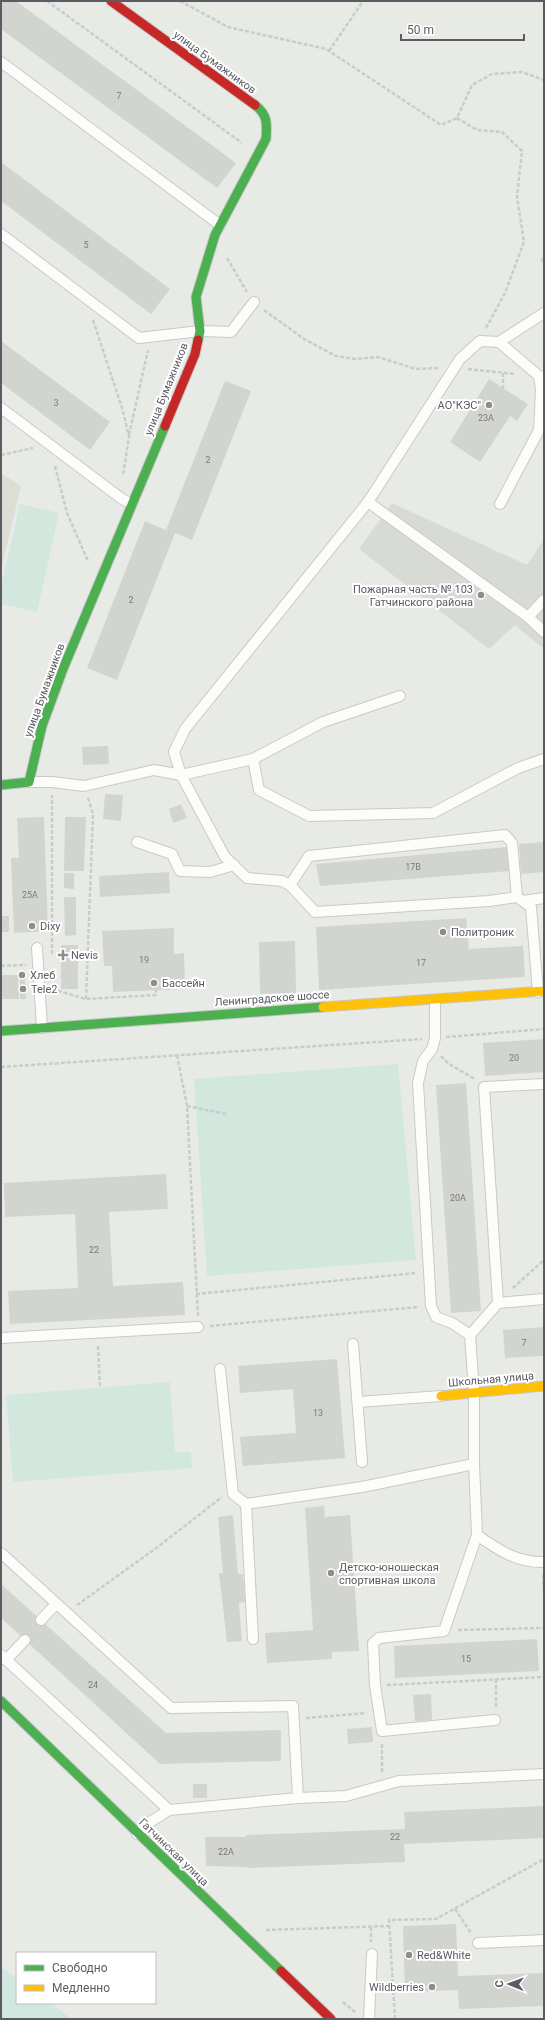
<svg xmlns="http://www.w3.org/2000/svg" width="545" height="2020" font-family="Roboto,sans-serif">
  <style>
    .industrial { fill: #d8dbd5 }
    .education { fill: #daded5 }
    .green { fill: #d2e7dd }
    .building { fill: #d2d4d0 }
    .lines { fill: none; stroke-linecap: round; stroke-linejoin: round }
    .lane-casing { stroke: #c8c9c8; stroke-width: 12 }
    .fast-casing { stroke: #c6c8c6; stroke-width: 11 }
    .slow-casing { stroke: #c6c8c6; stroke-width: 11 }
    .jam-casing { stroke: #c6c8c6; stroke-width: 11 }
    .path { stroke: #c9cccc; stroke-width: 2.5; stroke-dasharray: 4 2; stroke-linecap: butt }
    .lane { stroke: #fcfcfb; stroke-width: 10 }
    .fast { stroke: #4caf50; stroke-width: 9 }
    .slow { stroke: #ffc107; stroke-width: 9 }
    .jam { stroke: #c62828; stroke-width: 9 }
    .poi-dot { fill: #8d8d90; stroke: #fff; stroke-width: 1.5 }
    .labels { text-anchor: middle; stroke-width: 4; stroke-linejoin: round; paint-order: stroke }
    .number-label { font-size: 9px; fill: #7a7a7f }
    .street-label { font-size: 11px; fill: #5c5b63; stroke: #fff }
    .poi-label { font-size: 11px; fill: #5c5b63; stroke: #fff; text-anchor: start }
  </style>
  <rect width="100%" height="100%" fill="#e8ebe5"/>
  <!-- industrial -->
  <path class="industrial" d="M392 503 527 565 544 539V649L515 625 489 649 359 549Z"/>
  <!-- education -->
  <path class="education" d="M1 473 21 486 1 570Z"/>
  <!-- green -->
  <g class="green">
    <path d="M20 504 59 513 37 612 1 604V587Z"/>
    <path d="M398 1064 416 1260 207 1276 194 1079Z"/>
    <path d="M170 1382 175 1452H191L192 1468 13 1482 6 1395Z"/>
    <path d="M1 1967 17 1979V2003H50L72 2019H1Z"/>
  </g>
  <!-- building -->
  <g class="building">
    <path d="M4 1H16L236 163 217 188 1 29V5Z"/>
    <path d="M1 162 170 289 151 314 1 201Z"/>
    <path d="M544 254V263L540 261Z"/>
    <path d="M1 341 110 422 90 450 1 383Z"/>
    <path d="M489 379 528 404 517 421 510 416 480 462 450 442Z"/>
    <path d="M225 381 251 391 192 540 175 533 117 680 87 668 145 521 166 530Z"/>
    <path d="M108 746 109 764 83 765 82 747Z"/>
    <path d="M105 794 123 795 121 821 103 819Z"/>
    <path d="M181 804 187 818 173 823 169 809Z"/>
    <path d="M44 817 48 931 14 933 11 858H19L17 818Z"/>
    <path d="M65 817H86L84 871H64Z"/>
    <path d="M544 842V872L521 874 519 844Z"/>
    <path d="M508 847 510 871 320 886 316 864Z"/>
    <path d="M169 872 170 893 100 897 99 876Z"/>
    <path d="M64 873H74V889L64 888Z"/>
    <path d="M64 897H76V935L65 936Z"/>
    <rect x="1" y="916" width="8" height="16"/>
    <path d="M466 918 469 949 523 946 525 977 319 990 316 927Z"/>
    <path d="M174 928V954L184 953 185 989 113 992 112 966H104L102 931Z"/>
    <path d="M295 941 296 993 260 994 259 942Z"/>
    <rect x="61" y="945" width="17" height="44"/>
    <path d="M25 972V977L20 978 19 973Z"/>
    <path d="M1 975H18L19 999H1Z"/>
    <path d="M20 979H25L26 999H20Z"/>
    <path d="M544 1039V1072L485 1076 483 1043Z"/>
    <path d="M466 1083 481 1311 451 1313 436 1085Z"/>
    <path d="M166 1174 168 1209 109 1212 113 1286 183 1282 185 1315 10 1324 8 1291 78 1288 75 1214 5 1217 4 1183Z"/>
    <path d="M544 1327V1356L505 1358 503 1330Z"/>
    <path d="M337 1359 345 1458 243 1466 240 1437 296 1433 293 1389 240 1393 238 1366Z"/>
    <path d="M324 1506 325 1517 350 1515 359 1651 332 1652V1659L267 1663 265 1633 313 1630 305 1508Z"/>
    <path d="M233 1515 238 1574H243L245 1602 239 1603 242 1641 227 1642 219 1573H223L218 1517Z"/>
    <path d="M1 1584 166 1733 281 1730V1761L160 1764 1 1618Z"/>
    <path d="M537 1639 539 1671 395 1678 394 1646Z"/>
    <path d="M431 1694 432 1720 415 1721 413 1695Z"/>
    <path d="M372 1727 373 1742 348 1744 347 1729Z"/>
    <rect x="193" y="1784" width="14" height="14"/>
    <path d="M544 1806V1838L404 1844 405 1862 247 1868V1867L206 1866 205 1837H246V1835L405 1829 404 1812Z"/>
    <path d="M456 1924 458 1976 544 1973V2006L459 2009 458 1990 405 1992 403 1926Z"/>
  </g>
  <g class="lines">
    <!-- lane casing -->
    <g class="lane-casing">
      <g id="lane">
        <path d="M1 62 220 225"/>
        <path d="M1 234 139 338 200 331 231 332 254 302"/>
        <path d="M499 342 544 313"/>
        <path d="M1 408 122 499 132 504"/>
        <path d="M368 502 528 617 544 632"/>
        <path d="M500 504 539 430 541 390 539 376"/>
        <path d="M528 617 544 600"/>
        <path d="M253 759 323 722 400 696"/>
        <path d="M29 782H52L84 786 154 770 181 775 253 759 259 790 309 816 433 813 518 768 544 759"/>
        <path d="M137 842 172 854 180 871 210 872 234 865"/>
        <path d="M290 885 309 856 505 835 512 843 517 897"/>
        <path d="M523 901 544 898"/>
        <path d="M37 948 42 1028"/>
        <path d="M538 992 531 907 517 897 489 901 315 912 290 885 282 881 247 878 225 857 181 775 174 752 185 729 368 502 460 359 480 341 499 342 539 376 544 377"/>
        <path d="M498 1303 484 1087 544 1084"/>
        <path d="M470 1335 498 1303 544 1299"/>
        <path d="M1 1338 198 1327"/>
        <path d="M353 1344 362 1462"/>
        <path d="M220 1369 233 1494 246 1504 362 1487 474 1464V1391L470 1335 452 1323 436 1317 431 1306 418 1083 423 1061 432 1049 435 1038V1000"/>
        <path d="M358 1402 441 1396"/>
        <path d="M474 1464 477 1535 444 1631 379 1638 373 1643 375 1685 382 1731 495 1720"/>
        <path d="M246 1504 253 1639"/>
        <path d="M477 1535C498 1550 518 1563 544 1562"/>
        <path d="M1 1553 171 1708 293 1706 298 1798"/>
        <path d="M41 1620 56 1604"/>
        <path d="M1 1655 169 1810"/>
        <path d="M6 1660 25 1640"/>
        <path d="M137 1834 147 1824 169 1810 298 1798 346 1796 399 1781 544 1774"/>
        <path d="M478 1943 544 1940"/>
        <path d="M369 2019 372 1954"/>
      </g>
    </g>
    <!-- fast casing -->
    <g class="fast-casing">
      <g id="fast">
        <path d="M198 340 200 331 196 297 215 235 266 139C267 124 268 115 255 105"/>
        <path d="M1 785 29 782 42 726 63 669 165 426"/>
        <path d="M1 1031 323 1007"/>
        <path d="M1 1701 281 1971"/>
      </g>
    </g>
    <!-- slow casing -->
    <g class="slow-casing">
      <g id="slow">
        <path d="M323 1007 544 991"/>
        <path d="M441 1396 544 1386"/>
      </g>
    </g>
    <!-- jam casing -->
    <g class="jam-casing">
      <g id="jam">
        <path d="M111 1 255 105"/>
        <path d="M165 426 195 354 198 340"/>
        <path d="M281 1971 331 2019"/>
      </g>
    </g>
    <!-- path -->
    <g class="path">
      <path d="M47 1 242 143"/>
      <path d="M180 1 228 27 326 49 441 125 457 118 472 85 492 74 522 72 544 80"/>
      <path d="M329 51 363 1"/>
      <path d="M457 118 477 130 502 132 522 151 517 197 524 242 505 293 486 328"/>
      <path d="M227 258 247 292"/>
      <path d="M264 310 304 339 336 356 355 359 378 357 416 369 439 368"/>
      <path d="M93 320 123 411 129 437 123 475"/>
      <path d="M468 369 515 374"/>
      <path d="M503 373V389"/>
      <path d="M129 435 148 350"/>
      <path d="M1 455 33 448"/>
      <path d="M55 466 67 513 88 561"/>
      <path d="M52 954V795"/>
      <path d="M1 966 26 965"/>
      <path d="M52 989 86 999 156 995V990"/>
      <path d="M86 999 93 814 88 798"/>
      <path d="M446 1037 544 1029"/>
      <path d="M177 1055 187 1106 198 1316"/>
      <path d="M441 1056 449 1064 475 1079"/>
      <path d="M1 1067 422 1039"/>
      <path d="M187 1106 226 1114"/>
      <path d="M513 1288 544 1260"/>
      <path d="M196 1294 417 1273"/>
      <path d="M210 1326 418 1307"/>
      <path d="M98 1346 100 1388"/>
      <path d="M543 1575 544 1591"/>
      <path d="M77 1605 159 1546 222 1497"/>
      <path d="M458 1630 544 1628"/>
      <path d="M387 1685 544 1677"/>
      <path d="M496 1707V1679"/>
      <path d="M306 1718 366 1713"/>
      <path d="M382 1744V1773"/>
      <path d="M455 1909 471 1933"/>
      <path d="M371 1927V1942"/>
      <path d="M266 1930 389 1926"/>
      <path d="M343 2002 356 2013"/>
      <path d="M395 2019 389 1920 436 1919 544 1859"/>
    </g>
    <!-- lane -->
    <use href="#lane" class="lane"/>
    <!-- fast -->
    <use href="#fast" class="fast"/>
    <!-- slow -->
    <use href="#slow" class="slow"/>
    <!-- jam -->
    <use href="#jam" class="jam"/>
  </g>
  <!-- markers -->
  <g class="poi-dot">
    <circle cx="489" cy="405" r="4"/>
    <circle cx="481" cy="595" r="4"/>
    <circle cx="32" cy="926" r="4"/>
    <circle cx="443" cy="932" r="4"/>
    <path d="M61 949h4v4h4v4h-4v4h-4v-4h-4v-4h4z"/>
    <circle cx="22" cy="975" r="4"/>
    <circle cx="154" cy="983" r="4"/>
    <circle cx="23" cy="989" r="4"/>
    <circle cx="331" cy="1573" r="4"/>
    <circle cx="409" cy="1955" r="4"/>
    <circle cx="432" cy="1987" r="4"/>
  </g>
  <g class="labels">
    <!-- number labels -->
    <g class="number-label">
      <text x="119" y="99">7</text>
      <text x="86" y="248">5</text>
      <text x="56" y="406">3</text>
      <text x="486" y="421">23А</text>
      <text x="208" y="463">2</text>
      <text x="131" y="603">2</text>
      <text x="413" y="870">17В</text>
      <text x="30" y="898">25А</text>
      <text x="144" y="963">19</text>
      <text x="421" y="966">17</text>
      <text x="514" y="1061">20</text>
      <text x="458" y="1201">20А</text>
      <text x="94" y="1253">22</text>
      <text x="524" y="1346">7</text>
      <text x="318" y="1416">13</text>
      <text x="466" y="1662">15</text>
      <text x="93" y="1688">24</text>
      <text x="395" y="1840">22</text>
      <text x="226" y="1855">22А</text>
    </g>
    <!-- street labels -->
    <g class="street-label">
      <text transform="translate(215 62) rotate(36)" y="4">улица Бумажников</text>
      <text transform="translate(166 389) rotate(-68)" y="4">улица Бумажников</text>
      <text transform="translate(44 690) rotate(-70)" y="4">улица Бумажников</text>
      <text transform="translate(272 998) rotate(-4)" y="4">Ленинградское шоссе</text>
      <text transform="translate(491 1379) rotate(-5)" y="4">Школьная улица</text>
      <text transform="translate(174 1852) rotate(44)" y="4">Гатчинская улица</text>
    </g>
    <!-- poi labels -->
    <g class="poi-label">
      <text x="481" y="409" text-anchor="end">АО"КЭС"</text>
      <text x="473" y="593" text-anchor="end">Пожарная часть № 103<tspan x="473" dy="13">Гатчинского района</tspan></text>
      <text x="40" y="930">Dixy</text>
      <text x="451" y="936">Политроник</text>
      <text x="71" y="959">Nevis</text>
      <text x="30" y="979">Хлеб</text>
      <text x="162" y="987">Бассейн</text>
      <text x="31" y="993">Tele2</text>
      <text x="339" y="1571">Детско-юношеская<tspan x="339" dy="13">спортивная школа</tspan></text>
      <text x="417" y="1959">Red&amp;White</text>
      <text x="424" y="1991" text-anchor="end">Wildberries</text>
    </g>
  </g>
  <!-- border -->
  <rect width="545" height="2020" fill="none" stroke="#5c5b63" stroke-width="4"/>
  <!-- legend -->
  <rect x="16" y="1952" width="140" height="52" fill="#ffffff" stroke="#bebdc1"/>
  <rect x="24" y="1965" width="20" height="6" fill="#4caf50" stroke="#bebdc1"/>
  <text x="52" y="1972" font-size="12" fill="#5c5b63">Свободно</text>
  <rect x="24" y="1985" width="20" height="6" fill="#ffc107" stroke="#bebdc1"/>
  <text x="52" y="1992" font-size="12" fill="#5c5b63">Медленно</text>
  <!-- north arrow -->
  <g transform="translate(509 1984) rotate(271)" stroke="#ffffff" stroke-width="3" paint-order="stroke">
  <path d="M0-3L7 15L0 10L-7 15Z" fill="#5c5b63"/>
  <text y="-6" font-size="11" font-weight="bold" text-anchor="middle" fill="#5c5b63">С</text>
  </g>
  <!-- scale -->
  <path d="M401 34v6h123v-6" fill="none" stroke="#5c5b63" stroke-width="2"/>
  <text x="407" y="34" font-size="12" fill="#5c5b63" stroke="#ffffff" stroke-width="3" paint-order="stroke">50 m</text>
</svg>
